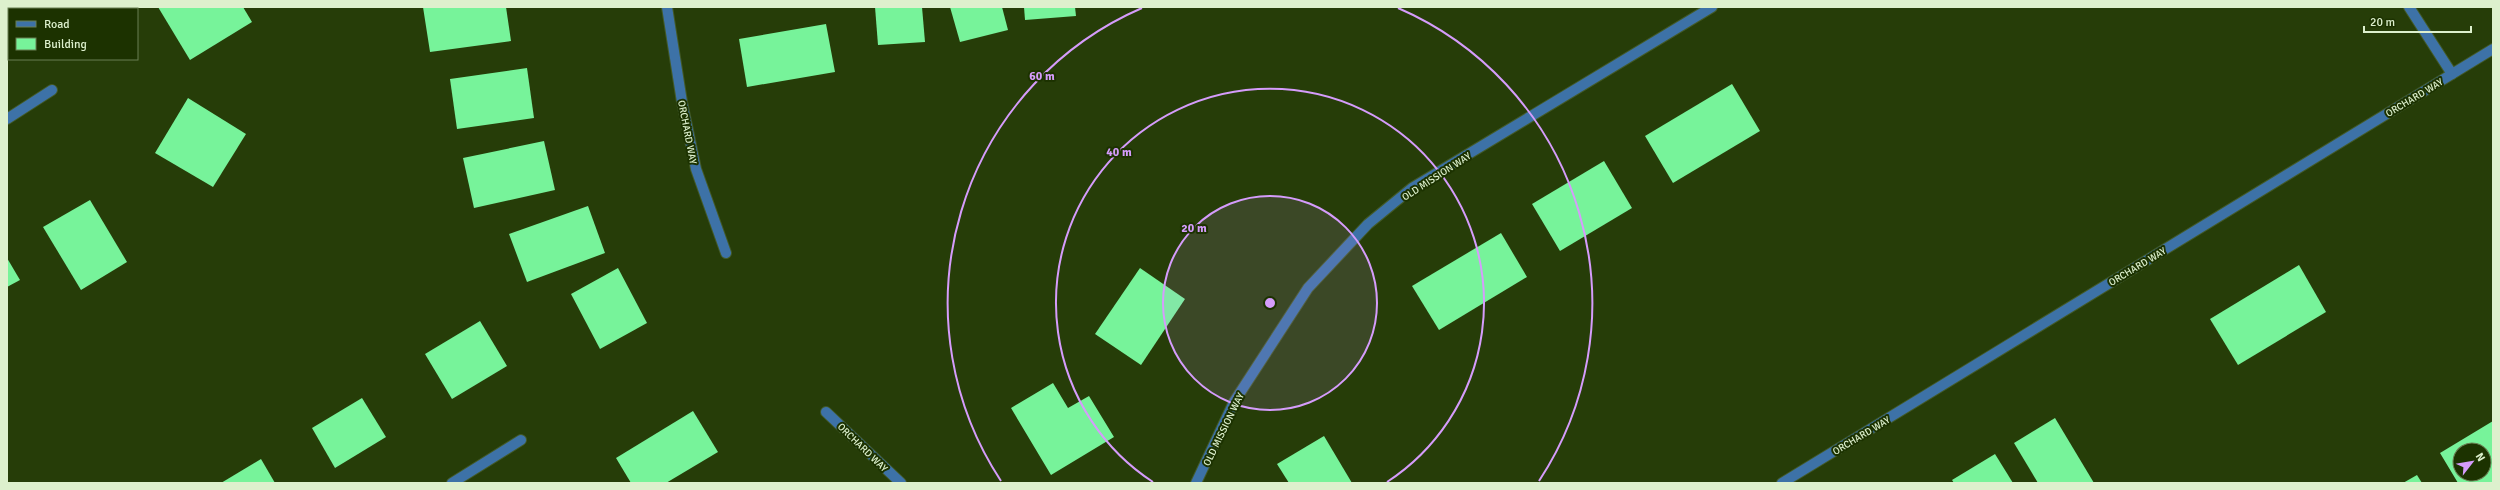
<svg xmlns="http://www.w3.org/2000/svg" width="2500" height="490" font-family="Signika,sans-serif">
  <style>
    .building { fill: #77f39a; fill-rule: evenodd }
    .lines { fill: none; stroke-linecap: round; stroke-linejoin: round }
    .minor-casing { stroke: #435a28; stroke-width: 12 }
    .minor { stroke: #3d72a7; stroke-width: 10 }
    .ring { fill: none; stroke: #d59cfb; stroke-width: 2 }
    .labels { text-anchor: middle; stroke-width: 4; stroke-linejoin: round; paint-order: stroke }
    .street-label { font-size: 10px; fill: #ddf0cd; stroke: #1c3200 }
    .centre { fill: #d59cfb; stroke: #1c3200; stroke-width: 2 }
    .ring-label { font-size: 12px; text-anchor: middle; font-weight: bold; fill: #d59cfb; stroke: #1c3200; stroke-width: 4; stroke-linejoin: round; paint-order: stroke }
  </style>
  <rect width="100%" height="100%" fill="#263d08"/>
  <!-- building -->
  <g class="building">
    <path d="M158 7H243L252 22 190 60Z"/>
    <path d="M423 7H506L511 41 430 52Z"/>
    <path d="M875 7H922L925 42 878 45Z"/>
    <path d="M950 7H1002L1008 30 960 42Z"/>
    <path d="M1024 7H1075L1076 16 1025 20Z"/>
    <path d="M826 24 835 72 747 87 739 39Z"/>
    <path d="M527 68 534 118 457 129 450 79Z"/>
    <path d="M1732 84 1760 131 1673 183 1645 136Z"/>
    <path d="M188 98 246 134 213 187 155 153Z"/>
    <path d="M544 141 555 190 474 208 463 158Z"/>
    <path d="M1604 161 1632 208 1560 251 1532 204Z"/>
    <path d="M90 200 127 262 81 290 43 227Z"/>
    <path d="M588 206 605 253 527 282 509 234Z"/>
    <path d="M1501 233 1527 277 1439 330 1412 286Z"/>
    <path d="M7 258 20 280 7 287Z"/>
    <path d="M2299 265 2326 312 2238 365 2210 319Z"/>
    <path d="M618 268 647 323 600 349 571 294Z"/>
    <path d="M1140 268 1185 299 1141 365 1095 334Z"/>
    <path d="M480 321 507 366 452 399 425 354Z"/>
    <path d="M1053 383 1068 408 1089 396 1114 437 1051 475 1011 408Z"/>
    <path d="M362 398 386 437 335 468 312 428Z"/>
    <path d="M693 411 718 452 666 483H631L616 458Z"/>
    <path d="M2055 418 2094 483H2038L2014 443Z"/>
    <path d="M2493 421V483H2458L2440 453ZM2460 450H2484V474H2460Z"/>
    <path d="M1324 436 1352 483H1289L1277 464Z"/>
    <path d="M1995 454 2013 483H1954L1952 480Z"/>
    <path d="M261 459 275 483H221Z"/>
    <path d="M2417 475 2422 483H2403Z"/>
  </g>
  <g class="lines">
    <!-- minor casing -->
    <g class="minor-casing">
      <g id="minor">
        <path d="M667 7 682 102 696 169 726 253"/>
        <path d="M2409 7 2452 74"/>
        <path d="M7 119 52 90"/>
        <path d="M826 412 901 483"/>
        <path d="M452 483 521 440"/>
        <path d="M1196 483 1234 402 1308 288 1368 224 1412 188 1712 7"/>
        <path d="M1782 483 2493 49"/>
      </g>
    </g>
    <!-- minor -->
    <use href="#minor" class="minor"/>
  </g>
  <!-- distance rings -->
  <circle cx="1270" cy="303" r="107" fill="#d59cfb" fill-opacity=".12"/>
  <g class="ring">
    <circle cx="1270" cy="303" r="107"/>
    <path d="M1153 482A214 214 0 1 1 1387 482"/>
    <path d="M1001 481A322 322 0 0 1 1142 8M1398 8A322 322 0 0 1 1539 481"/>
  </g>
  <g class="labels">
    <!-- street labels -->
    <g class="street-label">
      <text transform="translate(2414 97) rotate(-31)" y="4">ORCHARD WAY</text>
      <text transform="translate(688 132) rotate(79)" y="4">ORCHARD WAY</text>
      <text transform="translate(1436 176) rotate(-33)" y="4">OLD MISSION WAY</text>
      <text transform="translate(2137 266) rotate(-31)" y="4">ORCHARD WAY</text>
      <text transform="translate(1223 429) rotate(-64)" y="4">OLD MISSION WAY</text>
      <text transform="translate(1861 435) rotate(-31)" y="4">ORCHARD WAY</text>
      <text transform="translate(863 447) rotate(44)" y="4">ORCHARD WAY</text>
    </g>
  </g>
  <circle cx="1270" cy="303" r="6" class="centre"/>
  <g class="ring-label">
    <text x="1042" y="80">60 m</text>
    <text x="1119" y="156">40 m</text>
    <text x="1194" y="232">20 m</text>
  </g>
  <!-- border -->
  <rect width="2500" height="490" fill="none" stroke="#ddf0cd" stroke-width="16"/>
  <!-- legend -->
  <rect x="8" y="8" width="130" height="52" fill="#1c3200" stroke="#697e52"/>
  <rect x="16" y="21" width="20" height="6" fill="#3d72a7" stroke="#697e52"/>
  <text x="44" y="28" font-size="12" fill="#ddf0cd">Road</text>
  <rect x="16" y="38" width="20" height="12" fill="#77f39a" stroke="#697e52"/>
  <text x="44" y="48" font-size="12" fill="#ddf0cd">Building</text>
  <!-- north arrow -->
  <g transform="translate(2472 462) rotate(59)"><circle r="19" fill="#1c3200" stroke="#697e52"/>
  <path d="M0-3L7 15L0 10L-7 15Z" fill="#d59cfb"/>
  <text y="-6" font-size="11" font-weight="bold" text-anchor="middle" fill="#ddf0cd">N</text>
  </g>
  <!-- scale -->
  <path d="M2364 26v6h107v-6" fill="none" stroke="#ddf0cd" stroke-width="2"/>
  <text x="2370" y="26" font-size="12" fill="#ddf0cd" stroke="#1c3200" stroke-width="3" paint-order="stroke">20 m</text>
</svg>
